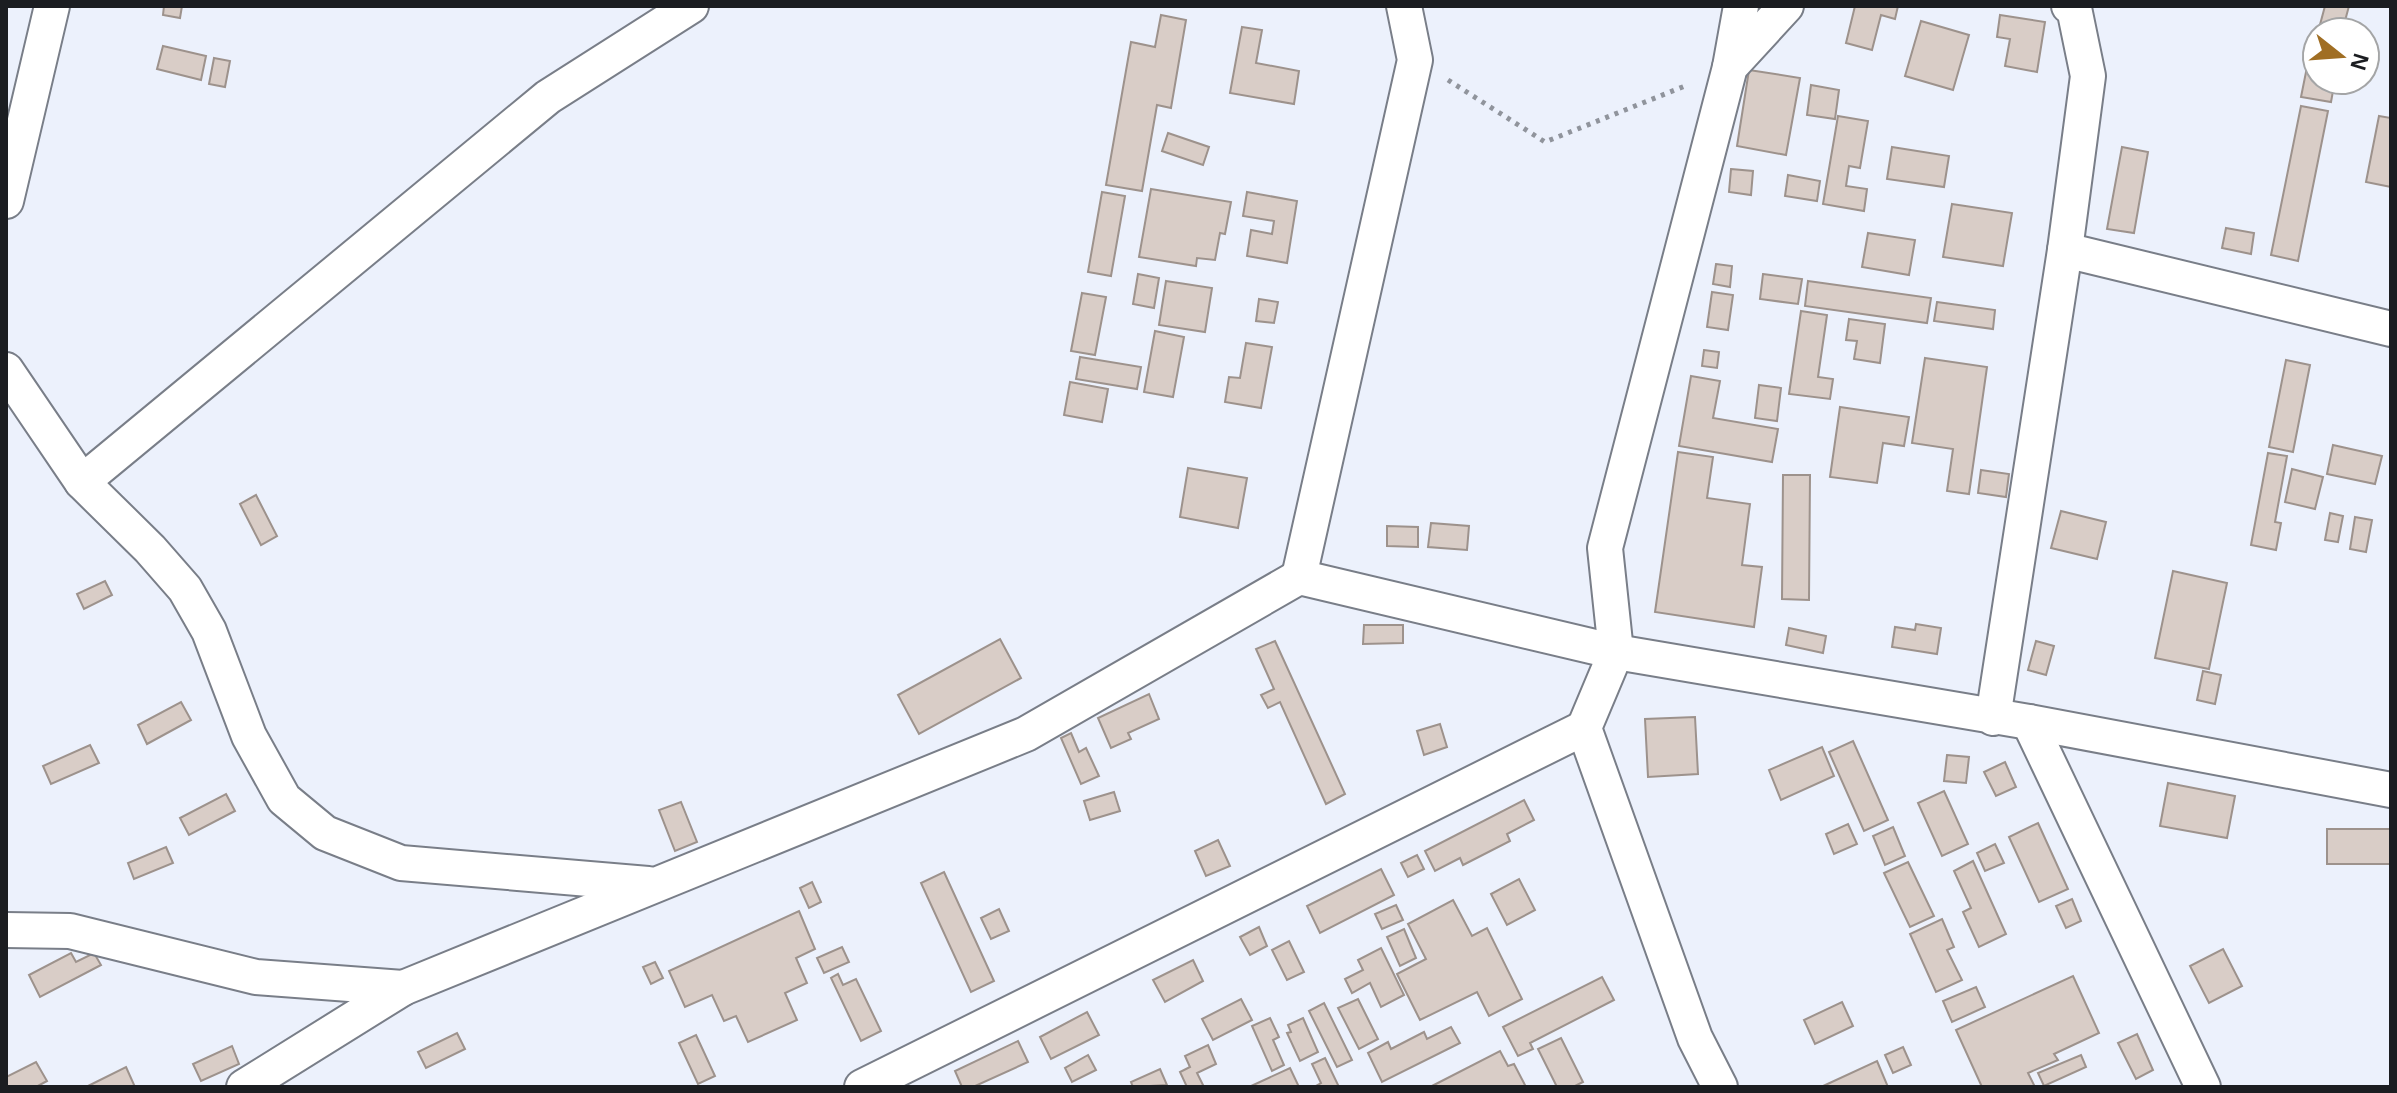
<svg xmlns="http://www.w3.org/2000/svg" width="2397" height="1093" font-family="Arial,sans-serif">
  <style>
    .building { fill: #d9cdc7; stroke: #9d928c; stroke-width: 2 }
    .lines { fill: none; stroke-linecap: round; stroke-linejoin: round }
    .street-casing { stroke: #797e88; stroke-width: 38 }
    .path { stroke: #90949c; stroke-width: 5; stroke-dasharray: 4 6; stroke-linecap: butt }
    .street { stroke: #fff; stroke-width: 34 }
  </style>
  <rect width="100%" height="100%" fill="#ecf1fc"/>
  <!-- building -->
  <g class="building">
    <path d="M164 6H182L180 18 163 15Z"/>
    <path d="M1855 6H1898L1895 19 1881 15 1872 50 1846 43Z"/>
    <path d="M2325 6H2349L2342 32H2318Z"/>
    <path d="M1161 15 1186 20 1171 108 1157 105 1142 191 1106 185 1131 42 1155 47Z"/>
    <path d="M2000 15 2045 22 2037 72 2005 66 2010 39 1997 37Z"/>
    <path d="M1921 21 1969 35 1953 90 1905 76Z"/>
    <path d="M1242 27 1262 30 1256 63 1299 71 1294 104 1230 93Z"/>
    <path d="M163 46 206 56 201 80 157 69Z"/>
    <path d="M2310 52 2317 53V80H2335L2331 102 2301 97Z"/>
    <path d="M214 58 230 61 225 87 209 84Z"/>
    <path d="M1749 70 1800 78 1786 155 1737 146Z"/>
    <path d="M1811 85 1839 90 1835 119 1807 115Z"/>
    <path d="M2301 106 2328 111 2298 261 2271 255Z"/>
    <path d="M1838 116 1868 121 1860 168 1849 166 1846 186 1867 189 1864 211 1823 204Z"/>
    <path d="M2379 116 2391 118V187L2366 182Z"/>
    <path d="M1168 133 1209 147 1203 165 1162 151Z"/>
    <path d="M1892 147 1949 156 1944 187 1887 179Z"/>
    <path d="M2122 147 2148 152 2134 233 2107 229Z"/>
    <path d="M1731 169 1753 171 1751 195 1729 192Z"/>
    <path d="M1788 175 1820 181 1817 201 1785 196Z"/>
    <path d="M1151 189 1231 202 1225 234 1220 233 1215 260 1197 258 1196 266 1139 257Z"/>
    <path d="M1102 192 1125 196 1111 276 1088 272Z"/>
    <path d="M1247 192 1297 201 1287 263 1247 256 1251 230 1272 234 1274 221 1243 216Z"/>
    <path d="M1952 204 2012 213 2003 266 1943 257Z"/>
    <path d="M2226 228 2254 233 2251 254 2222 248Z"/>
    <path d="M1868 233 1915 240 1909 275 1862 267Z"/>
    <path d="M1716 264 1732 266 1730 287 1713 284Z"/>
    <path d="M1138 274 1159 278 1154 308 1133 304Z"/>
    <path d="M1763 274 1802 279 1798 304 1760 299Z"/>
    <path d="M1166 281 1212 288 1205 332 1159 325Z"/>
    <path d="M1808 281 1931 298 1927 323 1805 306Z"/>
    <path d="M1712 292 1733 295 1728 330 1707 327Z"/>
    <path d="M1082 293 1106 297 1095 355 1071 351Z"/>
    <path d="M1259 299 1278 302 1274 323 1256 321Z"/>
    <path d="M1937 302 1995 310 1993 329 1934 321Z"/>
    <path d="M1801 311 1827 315 1818 377 1833 379 1830 399 1789 394Z"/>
    <path d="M1849 319 1885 324 1880 363 1854 359 1857 341 1846 340Z"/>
    <path d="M1155 331 1184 337 1173 397 1144 392Z"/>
    <path d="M1246 343 1272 347 1261 408 1225 402 1229 377 1240 378Z"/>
    <path d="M1704 350 1719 352 1717 368 1702 366Z"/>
    <path d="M1080 357 1141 367 1137 389 1076 379Z"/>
    <path d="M1925 358 1987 367 1969 494 1947 491 1953 449 1912 443Z"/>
    <path d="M2286 360 2310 365 2293 452 2269 447Z"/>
    <path d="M1691 376 1720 381 1713 418 1778 429 1772 462 1679 446Z"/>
    <path d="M1070 382 1108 389 1102 422 1064 415Z"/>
    <path d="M1759 385 1781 388 1777 421 1755 418Z"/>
    <path d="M1840 407 1909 417 1904 446 1883 443 1877 483 1830 477Z"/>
    <path d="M2333 445 2382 456 2375 484 2327 474Z"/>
    <path d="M1678 452 1713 457 1707 498 1750 504 1742 565 1762 567 1754 627 1655 612Z"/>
    <path d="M2268 453 2287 456 2275 522 2281 523 2276 550 2251 545Z"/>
    <path d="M1188 468 1247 478 1238 528 1180 517Z"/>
    <path d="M2292 469 2323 477 2315 509 2285 502Z"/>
    <path d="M1981 470 2009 474 2006 497 1978 493Z"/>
    <path d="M1783 475H1810L1809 600 1782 599Z"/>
    <path d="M256 495 277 536 261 545 240 504Z"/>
    <path d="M2061 511 2106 522 2097 559 2051 548Z"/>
    <path d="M2330 513 2343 516 2338 542 2325 540Z"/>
    <path d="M2355 517 2372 520 2366 552 2350 549Z"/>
    <path d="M1431 523 1469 526 1467 550 1428 547Z"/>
    <path d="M1387 526 1418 527V547L1387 546Z"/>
    <path d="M2173 571 2227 583 2209 669 2155 658Z"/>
    <path d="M105 581 112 595 84 609 77 594Z"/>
    <path d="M1916 624 1941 628 1937 654 1892 647 1895 627 1915 630Z"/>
    <path d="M1364 625H1403V643L1363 644Z"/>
    <path d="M1789 628 1826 636 1823 653 1786 645Z"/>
    <path d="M1000 639 1021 678 919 734 898 695Z"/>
    <path d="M1275 641 1345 794 1326 804 1280 702 1268 708 1261 695 1274 689 1256 649Z"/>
    <path d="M2036 641 2054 646 2046 675 2028 670Z"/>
    <path d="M2203 671 2221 675 2215 704 2197 700Z"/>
    <path d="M1149 694 1159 719 1128 733 1131 739 1111 748 1098 718Z"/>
    <path d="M181 702 191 720 147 744 138 725Z"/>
    <path d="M1695 717 1698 774 1648 777 1645 719Z"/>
    <path d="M1440 724 1447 747 1424 755 1417 731Z"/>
    <path d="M1071 733 1079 752 1086 748 1099 776 1081 784 1061 738Z"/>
    <path d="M1853 741 1888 820 1864 831 1829 752Z"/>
    <path d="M90 745 99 763 51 784 43 766Z"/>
    <path d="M1822 747 1834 776 1781 800 1769 770Z"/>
    <path d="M1947 755 1969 757 1966 783 1944 781Z"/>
    <path d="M2005 762 2016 787 1996 796 1984 772Z"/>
    <path d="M2168 783 2235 796 2227 838 2160 826Z"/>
    <path d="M1944 791 1968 844 1942 856 1918 803Z"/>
    <path d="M1114 792 1120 811 1090 820 1084 801Z"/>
    <path d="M226 794 235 811 189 835 180 818Z"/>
    <path d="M1524 800 1534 820 1507 834 1510 841 1463 865 1460 858 1435 871 1425 851Z"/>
    <path d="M681 802 697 842 675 851 659 810Z"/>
    <path d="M2038 823 2068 889 2039 902 2009 837Z"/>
    <path d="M1848 824 1857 844 1834 854 1826 834Z"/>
    <path d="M1893 827 1905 856 1885 865 1873 836Z"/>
    <rect x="2327" y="829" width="64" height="35"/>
    <path d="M1218 840 1230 866 1206 876 1195 851Z"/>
    <path d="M1995 844 2004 863 1985 871 1977 853Z"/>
    <path d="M166 847 173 863 134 879 128 863Z"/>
    <path d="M1417 855 1424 869 1408 877 1401 863Z"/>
    <path d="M1973 861 2006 934 1979 947 1963 912 1971 908 1954 871Z"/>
    <path d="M1908 862 1934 916 1910 927 1884 873Z"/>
    <path d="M1381 869 1394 895 1320 933 1307 906Z"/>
    <path d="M944 872 994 981 971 992 921 883Z"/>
    <path d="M1519 879 1535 910 1507 925 1491 894Z"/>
    <path d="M812 882 821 902 809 908 800 888Z"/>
    <path d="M2072 899 2081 921 2066 928 2056 906Z"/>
    <path d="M1453 900 1472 936 1487 928 1522 999 1489 1016 1477 992 1420 1020 1397 974 1426 959 1408 924Z"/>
    <path d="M1396 905 1403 920 1382 929 1375 914Z"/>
    <path d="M999 909 1009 931 991 939 981 918Z"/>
    <path d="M799 911 815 949 796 958 807 983 785 993 797 1020 748 1042 736 1016 724 1021 712 995 685 1007 669 971Z"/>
    <path d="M1942 919 1954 947 1947 950 1962 980 1936 992 1910 934Z"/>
    <path d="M1259 927 1267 946 1250 955 1240 937Z"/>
    <path d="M1404 929 1416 958 1400 966 1387 937Z"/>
    <path d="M1289 941 1304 972 1287 980 1272 950Z"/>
    <path d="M842 947 849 962 824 973 817 958Z"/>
    <path d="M1381 948 1404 995 1381 1007 1370 983 1352 993 1345 979 1363 970 1358 960Z"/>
    <path d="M2223 949 2242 986 2209 1003 2190 966Z"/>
    <path d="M71 953 76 962 94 953 101 965 40 997 29 975Z"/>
    <path d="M1193 960 1203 981 1165 1002 1153 980Z"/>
    <path d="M655 962 663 978 651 984 643 967Z"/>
    <path d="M838 974 843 985 856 979 881 1031 861 1041 831 978Z"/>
    <path d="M2073 976 2099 1033 2054 1054 2058 1060 2028 1073 2035 1087H1982L1956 1030Z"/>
    <path d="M1602 977 1614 1000 1530 1043 1533 1049 1518 1056 1503 1027Z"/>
    <path d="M1976 987 1985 1007 1952 1022 1943 1001Z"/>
    <path d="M1241 999 1252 1020 1213 1040 1202 1019Z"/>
    <path d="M1358 999 1378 1039 1359 1049 1338 1008Z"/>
    <path d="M1842 1002 1853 1026 1815 1044 1804 1020Z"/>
    <path d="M1324 1003 1352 1060 1337 1067 1309 1011Z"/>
    <path d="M1087 1012 1099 1035 1051 1059 1040 1037Z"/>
    <path d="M1270 1018 1279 1037 1273 1040 1284 1065 1272 1071 1252 1026Z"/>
    <path d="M1303 1018 1318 1052 1300 1061 1287 1033 1291 1032 1288 1025Z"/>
    <path d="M1451 1027 1460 1043 1382 1082 1368 1053 1388 1042 1391 1049 1424 1032 1427 1039Z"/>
    <path d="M457 1033 465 1049 426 1068 418 1052Z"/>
    <path d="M2137 1034 2153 1070 2136 1079 2118 1043Z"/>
    <path d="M696 1035 715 1076 698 1084 679 1043Z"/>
    <path d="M1561 1038 1583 1082 1573 1087H1557L1538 1049Z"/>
    <path d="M1018 1041 1028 1062 973 1087H962L955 1071Z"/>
    <path d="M1208 1045 1216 1064 1197 1073 1204 1087H1187L1180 1072 1190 1067 1185 1056Z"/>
    <path d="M232 1046 239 1064 201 1081 193 1064Z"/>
    <path d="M1903 1047 1911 1065 1893 1073 1885 1055Z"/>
    <path d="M1500 1051 1508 1066 1514 1064 1526 1087H1430Z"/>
    <path d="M1088 1055 1096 1070 1072 1082 1065 1068Z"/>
    <path d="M2081 1055 2086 1067 2044 1086 2038 1073Z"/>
    <path d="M1325 1058 1339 1087H1314L1321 1083 1312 1064Z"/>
    <path d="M1877 1061 1888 1087H1821Z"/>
    <path d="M36 1062 47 1081 36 1087H6V1077Z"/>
    <path d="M126 1067 135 1087H86Z"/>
    <path d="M1290 1068 1299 1087H1249Z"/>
    <path d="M1160 1069 1167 1085 1133 1087 1131 1082Z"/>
  </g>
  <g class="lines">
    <!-- street casing -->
    <g class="street-casing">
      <g id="street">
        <path d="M1730 67 1741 6"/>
        <path d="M6 201 52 6"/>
        <path d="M2065 250 2391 329"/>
        <path d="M6 370 82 482 150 549 185 589 209 631 249 736 284 799 325 833 401 863 648 884"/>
        <path d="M82 482 548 97 691 6"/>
        <path d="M1299 577 1415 60 1404 6"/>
        <path d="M1993 718 2065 250 2088 76 2074 8 2069 6"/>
        <path d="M2029 722 2203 1087"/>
        <path d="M6 930 70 931 256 977 403 988"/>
        <path d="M244 1087 403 988 1026 734 1299 577 1616 652 2029 722 2391 790"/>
        <path d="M862 1087 1584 728"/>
        <path d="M1720 1087 1695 1038 1584 728 1616 652 1605 548 1730 67 1786 6"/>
      </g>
    </g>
    <!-- path -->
    <path class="path" d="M1448 80 1545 142 1685 86"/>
    <!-- street -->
    <use href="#street" class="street"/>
  </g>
  <!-- border -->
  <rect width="2397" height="1093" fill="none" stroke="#1b1d21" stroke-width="16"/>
  <!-- north arrow -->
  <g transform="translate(2341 56) rotate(107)"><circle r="38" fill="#ffffff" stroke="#a4a5a6" stroke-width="2"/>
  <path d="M0-6L14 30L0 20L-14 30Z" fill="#a06e23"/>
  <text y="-12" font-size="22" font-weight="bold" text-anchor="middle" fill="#1b1d21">N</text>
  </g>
</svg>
